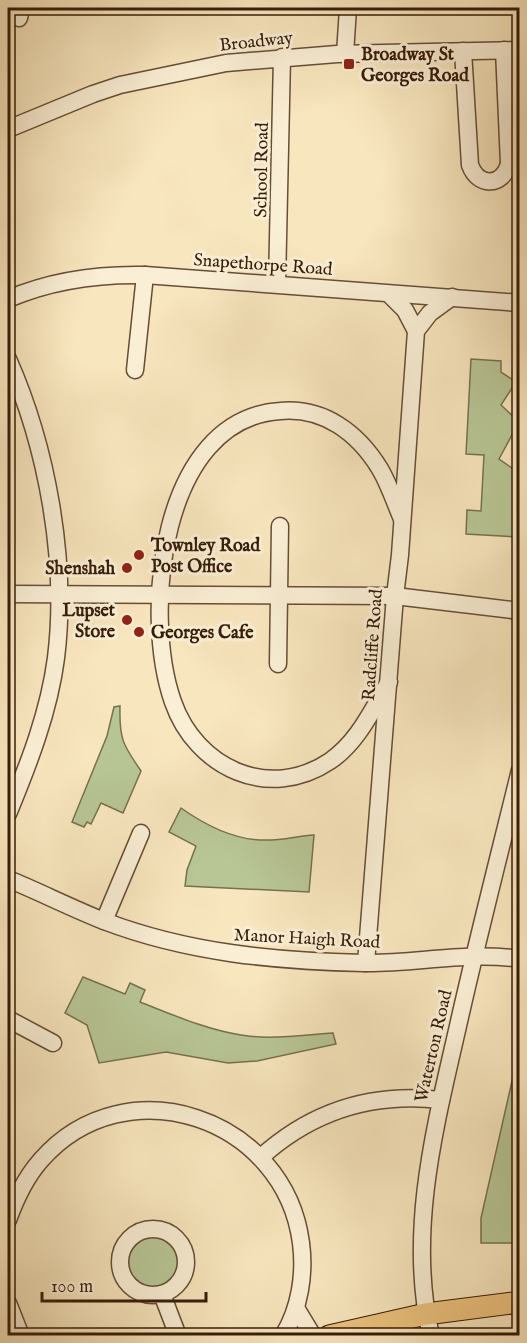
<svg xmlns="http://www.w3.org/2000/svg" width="527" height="1343" font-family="'IM FELL English',serif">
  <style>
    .green { fill: #b8c696; stroke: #77714f; stroke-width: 1.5 }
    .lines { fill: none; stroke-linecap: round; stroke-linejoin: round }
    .minor-casing { stroke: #664e36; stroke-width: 19 }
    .major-casing { stroke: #361c08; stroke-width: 23 }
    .minor { stroke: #faefd5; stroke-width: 16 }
    .major { stroke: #ecc37f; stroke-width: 21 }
    .poi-dot { fill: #8f2418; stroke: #faefd5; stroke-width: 2 }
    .labels { text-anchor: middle; stroke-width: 6; stroke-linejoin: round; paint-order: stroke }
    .street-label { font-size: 18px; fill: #361c08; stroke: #faefd5 }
    .poi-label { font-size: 18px; font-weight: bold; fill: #361c08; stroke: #faefd5; text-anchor: start }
  </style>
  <rect width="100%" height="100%" fill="#f8e6be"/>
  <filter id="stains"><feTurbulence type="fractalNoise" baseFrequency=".00333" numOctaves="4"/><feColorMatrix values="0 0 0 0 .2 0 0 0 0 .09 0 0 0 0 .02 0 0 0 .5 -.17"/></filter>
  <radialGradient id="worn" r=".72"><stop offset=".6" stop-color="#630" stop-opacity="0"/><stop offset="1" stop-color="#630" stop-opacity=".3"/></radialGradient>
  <!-- green -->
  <g class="green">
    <path d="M471 359 501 361V372L516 382 501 405 519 422 499 459 519 473V537L466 534 467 510 481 511 484 455 466 454Z"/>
    <path d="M120 706C119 739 123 745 141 771L123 813 101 803 91 824 87 822 84 827 72 822 107 736 114 707Z"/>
    <path d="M519 770V840L501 847Z"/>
    <path d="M181 808C205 825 237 841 267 840 283 840 298 836 314 835L309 892 185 886 187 870 196 846 169 832Z"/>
    <path d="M83 977 125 994 130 983 145 990 140 1002C171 1014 207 1030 241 1035 269 1040 304 1035 333 1033L336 1044 257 1061 228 1063 166 1052 99 1063 87 1025 65 1013Z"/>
    <path d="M519 1050V1243H481V1218Z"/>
    <circle cx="152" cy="1262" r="28"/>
  </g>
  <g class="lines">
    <!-- minor casing -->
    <g class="minor-casing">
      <g id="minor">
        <path d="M19 18 21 8"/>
        <path d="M463 51 470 165C478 187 502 187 509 164L504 50"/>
        <path d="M345 54 348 8"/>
        <path d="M8 129 93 94 120 85 226 63 337 54 520 50"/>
        <path d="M277 284 282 57"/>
        <path d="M389 294 405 310 416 331"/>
        <path d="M8 299C52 280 97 274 145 275L520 303"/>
        <path d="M8 359C47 447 68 561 56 658 49 712 29 763 8 814"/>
        <path d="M135 370 145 275"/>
        <path d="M8 594 395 596 520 611"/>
        <path d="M278 664 280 526"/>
        <path d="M389 682C372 710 358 742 330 761 269 802 196 768 173 702 142 614 160 419 280 411 324 407 358 433 380 469 389 484 395 503 402 519"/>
        <path d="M8 879C40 892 71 908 104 921 188 953 275 961 364 963 415 964 469 951 520 959"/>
        <path d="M104 921 141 833"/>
        <path d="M366 963 395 596 400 555 416 331 430 313 452 297"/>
        <path d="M8 1019 53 1043"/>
        <path d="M261 1157C312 1111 373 1092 441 1100"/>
        <path d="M8 1220C16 1198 25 1178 41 1160 126 1063 285 1118 301 1243 305 1274 300 1308 283 1336"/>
        <circle cx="153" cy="1262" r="33"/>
        <path d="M162 1294 178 1336"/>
        <path d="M8 1303 21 1336"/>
        <path d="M296 1308 313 1336"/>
        <path d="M431 1336C407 1232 435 1127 458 1026 477 941 499 856 520 770"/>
      </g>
    </g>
    <!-- major casing -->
    <g class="major-casing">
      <path id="major" d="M329 1336 426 1314 520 1302"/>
    </g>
    <!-- minor -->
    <use href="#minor" class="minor"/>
    <!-- major -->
    <use href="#major" class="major"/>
  </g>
  <!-- markers -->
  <g class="poi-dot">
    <rect x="343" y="58" width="12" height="12" rx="3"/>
    <circle cx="139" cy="555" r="6"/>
    <circle cx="127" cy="568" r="6"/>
    <circle cx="127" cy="620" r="6"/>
    <circle cx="139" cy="632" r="6"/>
  </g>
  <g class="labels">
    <!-- street labels -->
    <g class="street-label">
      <text transform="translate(256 41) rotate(-6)" y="6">Broadway</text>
      <text transform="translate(261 170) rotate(-89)" y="6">School Road</text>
      <text transform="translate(263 264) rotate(4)" y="6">Snapethorpe Road</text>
      <text transform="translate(372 645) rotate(-86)" y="6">Radcliffe Road</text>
      <text transform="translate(307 938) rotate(3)" y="6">Manor Haigh Road</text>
      <text transform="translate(433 1046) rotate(-77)" y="6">Waterton Road</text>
    </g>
    <!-- poi labels -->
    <g class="poi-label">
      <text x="361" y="60">Broadway St<tspan x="361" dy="21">Georges Road</tspan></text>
      <text x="151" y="551">Townley Road<tspan x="151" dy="21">Post Office</tspan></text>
      <text x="115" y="574" text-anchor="end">Shenshah</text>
      <text x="115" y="616" text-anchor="end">Lupset<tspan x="115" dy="21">Store</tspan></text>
      <text x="151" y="638">Georges Cafe</text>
    </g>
  </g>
  <!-- margin -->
  <rect width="527" height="1343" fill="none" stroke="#f8e6be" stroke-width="30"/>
  <rect x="9" y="9" width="509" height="1325" fill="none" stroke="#361c08" stroke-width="3"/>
  <rect x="15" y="15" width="497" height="1313" fill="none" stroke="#361c08" stroke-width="1.5"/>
  <!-- scale -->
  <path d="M42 1292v9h164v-9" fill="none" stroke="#361c08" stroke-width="3"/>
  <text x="51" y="1292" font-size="18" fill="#361c08" stroke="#faefd5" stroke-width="4.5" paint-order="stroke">100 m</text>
  <rect width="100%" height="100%" filter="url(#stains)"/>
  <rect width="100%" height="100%" fill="url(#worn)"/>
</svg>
